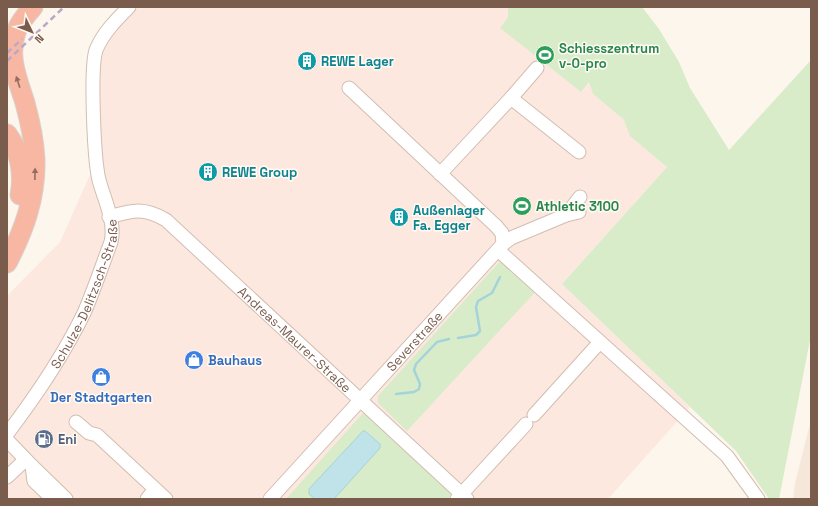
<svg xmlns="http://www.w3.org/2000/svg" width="818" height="506" font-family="'Space Grotesk',sans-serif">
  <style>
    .residential { fill: #f5e8da }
    .commercial { fill: #fde8e0 }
    .green { fill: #d8ecc9 }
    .water { fill: #bfe3e8; stroke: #a5d3da }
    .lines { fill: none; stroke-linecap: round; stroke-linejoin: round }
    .stream { stroke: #a5d3da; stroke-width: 2.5 }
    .minor-casing { stroke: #d1beb0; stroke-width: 15 }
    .highway-casing { stroke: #dad1cd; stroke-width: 21 }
    .minor { stroke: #fff; stroke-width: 13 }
    .highway { stroke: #f7b7a3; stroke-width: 19 }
    .rail { stroke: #b9a8c9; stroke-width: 2.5; stroke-dasharray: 6 4; stroke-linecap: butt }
    .oneway { fill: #936e5e }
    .labels { text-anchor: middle; stroke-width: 3; stroke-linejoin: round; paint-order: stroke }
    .leisure-label { font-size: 13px; font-weight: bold; fill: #27864d; stroke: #fffaf3; text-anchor: start }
    .culture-label { font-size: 13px; font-weight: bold; fill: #0d838f; stroke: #fffaf3; text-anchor: start }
    .street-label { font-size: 13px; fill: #7a5c4d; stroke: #fffaf3 }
    .shop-label { font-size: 13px; font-weight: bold; fill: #366cbe; stroke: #fffaf3; text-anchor: start }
    .service-label { font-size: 13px; font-weight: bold; fill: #4e5e75; stroke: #fffaf3; text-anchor: start }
  </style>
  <rect width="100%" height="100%" fill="#fdf6ec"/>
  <!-- residential -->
  <path class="residential" d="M811 420V499H793L795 483Z"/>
  <!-- commercial -->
  <path class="commercial" d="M136 7H508V17L501 28 581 92 589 82 593 94 624 120 631 136 667 167 562 284 690 407 608 499H7V296L60 242 89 177 101 159 98 69 102 50 114 30Z"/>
  <!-- green -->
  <g class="green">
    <path d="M508 7H642L659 29 679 62 690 88 729 150 811 60V335L779 499H769L736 451 562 284 667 167 630 136 624 120 593 94 589 82 581 92 500 28 508 17Z"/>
    <path d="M501 260 538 289 407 431 378 403V396Z"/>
    <path d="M363 413H366L459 499H286Z"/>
  </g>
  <!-- water -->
  <path class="water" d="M363 431H365L380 444V448L334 499H315L309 494V489Z"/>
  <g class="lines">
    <!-- stream -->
    <g class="stream">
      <path d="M458 338 476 335 480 331 476 307 478 301 492 293 500 277"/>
      <path d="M396 394 414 392 419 389 420 384 414 370 416 364 437 342 449 339"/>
    </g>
    <!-- minor casing -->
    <g class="minor-casing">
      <g id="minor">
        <path d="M349 88 496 226 502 233 503 244"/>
        <path d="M511 98 579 152"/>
        <path d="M440 174 511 98 537 68"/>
        <path d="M566 215 580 197"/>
        <path id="s1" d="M109 217C133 210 144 207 166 220L467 499"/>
        <path d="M498 250 727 456 758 499"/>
        <path d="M534 415 600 342"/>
        <path d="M76 422 89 433 97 435 166 499"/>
        <path id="s2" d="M7 434C36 396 63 356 84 313 94 290 102 266 111 242 116 222 104 199 99 180 94 159 90 69 96 50 103 33 116 20 129 7"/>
        <path d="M7 440 32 466 34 481 53 499"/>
        <path d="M32 466 66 499"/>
        <path d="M7 477 22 463 23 457"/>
        <path d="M147 499 155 489"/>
        <path id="s3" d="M270 499 503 244 511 238 566 215 579 212"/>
        <path d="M457 499 526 424"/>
      </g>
    </g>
    <!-- highway casing -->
    <g class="highway-casing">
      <g id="highway">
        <path d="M7 134C20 151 24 174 20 195"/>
        <path d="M7 263C24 230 36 198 35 159 34 141 30 121 25 103 18 80 7 57 16 32 19 23 26 15 33 7"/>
      </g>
    </g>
    <!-- minor -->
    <use href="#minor" class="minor"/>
    <!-- highway -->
    <use href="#highway" class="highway"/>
    <!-- rail -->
    <g class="rail">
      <path d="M7 53 22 39"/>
      <path d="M7 61 64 7"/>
    </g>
  </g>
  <!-- one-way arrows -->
  <defs><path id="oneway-solid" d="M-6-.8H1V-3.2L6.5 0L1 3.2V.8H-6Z"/></defs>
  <g class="oneway">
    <use href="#oneway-solid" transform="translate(18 82) rotate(-108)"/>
    <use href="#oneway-solid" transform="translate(35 174) rotate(-89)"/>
  </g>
  <!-- icons -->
  <defs>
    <g id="stadium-disc" transform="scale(1)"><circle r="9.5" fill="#2e9e5b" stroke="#fffaf3"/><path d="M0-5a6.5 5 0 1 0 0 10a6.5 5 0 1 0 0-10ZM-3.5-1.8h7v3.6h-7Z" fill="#fff"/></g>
    <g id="building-disc" transform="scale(1)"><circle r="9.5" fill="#0f9aa8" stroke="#fffaf3"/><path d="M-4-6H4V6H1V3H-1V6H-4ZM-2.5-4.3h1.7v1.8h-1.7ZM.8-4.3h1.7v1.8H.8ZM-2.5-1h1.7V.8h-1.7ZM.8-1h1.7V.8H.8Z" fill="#fff"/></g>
    <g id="shop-disc" transform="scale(1)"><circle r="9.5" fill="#3f7fe0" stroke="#fffaf3"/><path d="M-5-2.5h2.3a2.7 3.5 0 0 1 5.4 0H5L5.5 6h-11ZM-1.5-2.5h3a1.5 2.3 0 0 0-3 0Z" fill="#fff"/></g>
    <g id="fuel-disc" transform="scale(1)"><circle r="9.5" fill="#5c6f8a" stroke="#fffaf3"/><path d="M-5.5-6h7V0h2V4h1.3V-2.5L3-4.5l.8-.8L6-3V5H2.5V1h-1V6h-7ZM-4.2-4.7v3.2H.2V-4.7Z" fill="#fff"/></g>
  </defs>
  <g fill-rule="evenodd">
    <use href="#stadium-disc" x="545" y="55"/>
    <use href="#building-disc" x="307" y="61"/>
    <use href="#building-disc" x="208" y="172"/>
    <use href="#stadium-disc" x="522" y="206"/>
    <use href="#building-disc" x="399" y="217"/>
    <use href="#shop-disc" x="194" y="360"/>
    <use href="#shop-disc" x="101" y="377"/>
    <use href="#fuel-disc" x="44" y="439"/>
  </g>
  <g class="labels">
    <!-- leisure labels -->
    <g class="leisure-label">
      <text x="559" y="53">Schiesszentrum<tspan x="559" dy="15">v-0-pro</tspan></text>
      <text x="536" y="211">Athletic 3100</text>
    </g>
    <!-- culture labels -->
    <g class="culture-label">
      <text x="321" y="66">REWE Lager</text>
      <text x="222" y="177">REWE Group</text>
      <text x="413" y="215">Außenlager<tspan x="413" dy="15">Fa. Egger</tspan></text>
    </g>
    <!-- street labels -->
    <g class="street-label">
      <text dy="5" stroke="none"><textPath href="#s2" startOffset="162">Schulze-Delitzsch-Straße</textPath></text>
      <text dy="5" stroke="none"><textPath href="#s1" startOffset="235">Andreas-Maurer-Straße</textPath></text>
      <text dy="5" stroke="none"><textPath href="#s3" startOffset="214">Severstraße</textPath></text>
    </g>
    <!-- shop labels -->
    <g class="shop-label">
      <text x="208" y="365">Bauhaus</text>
      <text x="101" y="402" text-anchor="middle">Der Stadtgarten</text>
    </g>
    <!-- service labels -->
    <g class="service-label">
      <text x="58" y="444">Eni</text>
    </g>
  </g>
  <!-- border -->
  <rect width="818" height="506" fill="none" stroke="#7a5c4d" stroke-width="16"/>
  <!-- north arrow -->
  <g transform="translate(32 32) rotate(133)" stroke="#fffaf3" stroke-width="3" paint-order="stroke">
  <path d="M0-3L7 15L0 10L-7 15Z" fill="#7a5c4d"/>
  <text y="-6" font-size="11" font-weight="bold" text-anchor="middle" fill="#7a5c4d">N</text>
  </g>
</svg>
